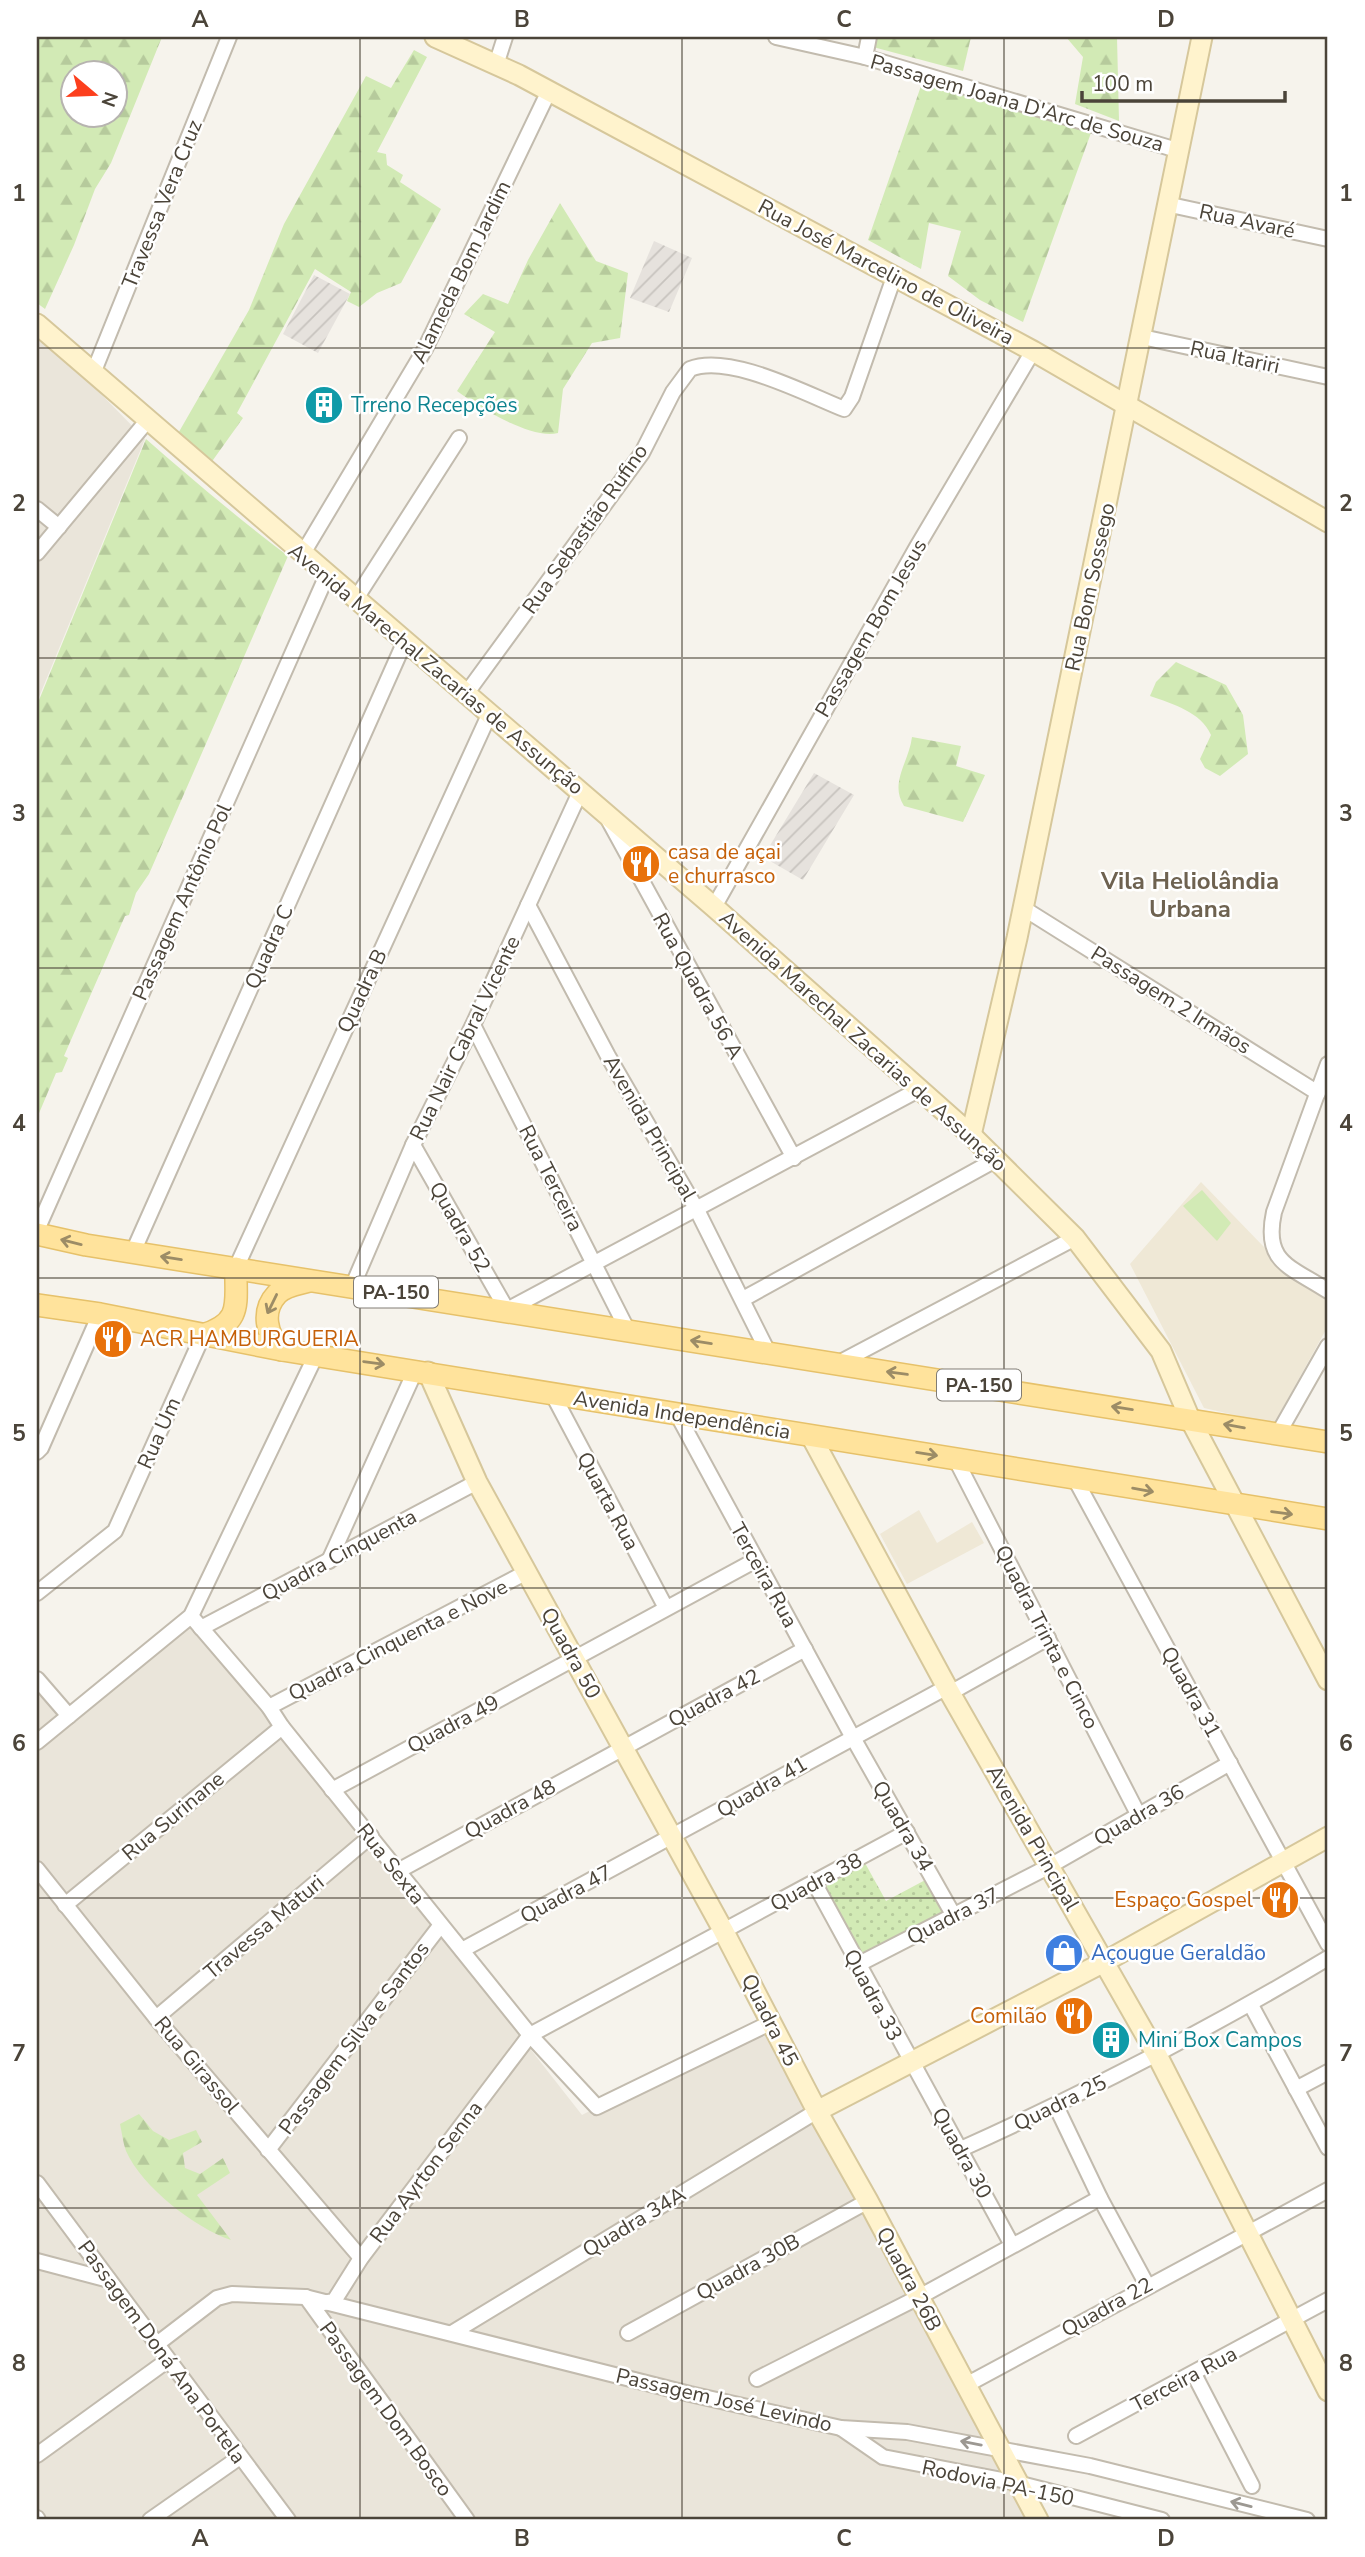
<svg xmlns="http://www.w3.org/2000/svg" width="1365" height="2557" font-family="'Nunito Sans',sans-serif">
  <style>
    .residential { fill: #eae5da }
    .industrial { fill: url(#industrial-furrows) }
    .education { fill: #efe8d6 }
    .forest { fill: url(#forest-firs); fill-rule: evenodd }
    .park { fill: url(#park-dots) }
    .pitch { fill: #d2eab5 }
    .lines { fill: none; stroke-linecap: round; stroke-linejoin: round }
    .street-casing { stroke: #c2bbae; stroke-width: 18 }
    .secondary-casing { stroke: #d6c79b; stroke-width: 23 }
    .primary-casing { stroke: #e6c16a; stroke-width: 24 }
    .street { stroke: #fff; stroke-width: 14 }
    .secondary { stroke: #fff3cd; stroke-width: 19 }
    .primary { stroke: #ffe39c; stroke-width: 21 }
    .oneway { stroke: #9c8c66 }
    .oneway2 { stroke: #9c9892 }
    .grid { fill: none; stroke: #4b4439; stroke-width: 2; stroke-opacity: 0.55 }
    .labels { text-anchor: middle; stroke-width: 5; stroke-linejoin: round; paint-order: stroke }
    .shield { fill: #fff; stroke: #817c74; stroke-width: 2 }
    .shield-label { font-size: 19px; font-weight: bold; fill: #4b4439 }
    .street-label { font-size: 21px; fill: #4b4439; stroke: #fff }
    .culture-label { font-size: 21px; fill: #0d838f; stroke: #fff; text-anchor: start }
    .food-label { font-size: 21px; fill: #c56008; stroke: #fff; text-anchor: start }
    .shop-label { font-size: 21px; fill: #366cbe; stroke: #fff; text-anchor: start }
    .quarter-label { font-size: 24px; font-weight: bold; fill: #6e6250; stroke: #fff }
    .neatline { fill: none; stroke: #4b4439; stroke-width: 2.5 }
    .grid-label { font-size: 23px; text-anchor: middle; font-weight: bold; fill: #4b4439 }
  </style>
  <defs>
    <pattern id="industrial-furrows" width="10" height="10" patternUnits="userSpaceOnUse" patternTransform="scale(1.75)"><rect width="10" height="10" fill="#e6e2dd"/><path d="M-1 1l2-2M0 10L10 0M9 11l2-2" fill="none" stroke="#c7c3be"/></pattern>
    <pattern id="forest-firs" width="22" height="20" patternUnits="userSpaceOnUse" patternTransform="scale(1.75)"><rect width="22" height="20" fill="#d2eab5"/><path d="M5 1l3.5 6h-7zM16 11l3.5 6h-7z" fill="#b6ca9c"/></pattern>
    <pattern id="park-dots" width="8" height="8" patternUnits="userSpaceOnUse" patternTransform="scale(1.75)"><rect width="8" height="8" fill="#d2eab5"/><path d="M2 2h.1M6 6h.1" fill="none" stroke="#b6ca9c" stroke-width="1.8" stroke-linecap="round"/></pattern>
  </defs>
  <rect width="100%" height="100%" fill="#f6f3ec"/>
  <!-- residential -->
  <g class="residential">
    <path d="M37 336 91 384 145 439 37 702Z"/>
    <path d="M191 1616 582 2115 758 2023 1047 2520H37V1679L68 1715Z"/>
  </g>
  <!-- industrial -->
  <g class="industrial">
    <path d="M654 241 692 258 669 312 630 298Z"/>
    <path d="M314 275 350 294 318 353 283 334Z"/>
    <path d="M814 773 854 795 803 880 763 857Z"/>
  </g>
  <!-- education -->
  <g class="education">
    <path d="M1201 1182 1294 1278 1328 1299V1326L1274 1424 1204 1408 1130 1264Z"/>
    <path d="M919 1510 937 1543 972 1522 984 1543 907 1584 880 1534Z"/>
  </g>
  <!-- forest -->
  <g class="forest">
    <path d="M37 37H162L111 163 95 189 74 245 45 309 37 303ZM74 74H116V116H74Z"/>
    <path d="M875 37H971L963 71 873 47Z"/>
    <path d="M1066 37H1117L1119 121 1075 104 1083 57Z"/>
    <path d="M414 50 427 57 377 152 386 154 387 165 403 175 400 182 441 209 401 283 377 293 359 307 347 301 351 292 315 269 237 413 243 418 208 467 176 437 249 310 284 224 366 76 391 88Z"/>
    <path d="M922 83 1092 130 1023 322 980 300 948 276 961 231 929 223 921 269 868 240Z"/>
    <path d="M560 203 596 261 628 273 620 338 592 343 563 389 558 433C531 440 479 407 457 391L495 332 464 314 483 294 508 304 528 260Z"/>
    <path d="M146 439C193 480 239 519 288 556L149 874 136 893 129 915 125 916 64 1056 68 1058 62 1072 56 1073 37 1118V705Z"/>
    <path d="M1176 662 1226 685 1243 715 1248 754 1220 776 1205 768 1200 759 1211 735C1201 712 1173 704 1150 696L1156 682Z"/>
    <path d="M912 737 961 746 956 766 985 775 963 822 904 806C889 783 909 762 912 737Z"/>
    <path d="M139 2114 153 2131 169 2140 196 2130 202 2142 183 2153 185 2168 200 2174 223 2158 230 2173 197 2195 231 2240C195 2228 142 2187 126 2151 123 2143 122 2133 120 2124Z"/>
  </g>
  <!-- park -->
  <path class="park" d="M865 1863 886 1901 929 1878 948 1912 862 1960 825 1887Z"/>
  <!-- pitch -->
  <path class="pitch" d="M1202 1190 1231 1223 1217 1241 1183 1206Z"/>
  <g class="lines">
    <!-- street casing -->
    <g class="street-casing">
      <g id="street">
        <path d="M776 37 865 57 1177 150"/>
        <path d="M865 57 869 37"/>
        <path d="M496 65 505 37"/>
        <path d="M1166 204 1328 239"/>
        <path d="M1142 337 1328 377"/>
        <path d="M94 371 229 37"/>
        <path d="M37 509 59 527"/>
        <path d="M37 553 147 421"/>
        <path d="M302 555 425 349 548 93"/>
        <path d="M357 597 459 438"/>
        <path d="M466 694 642 453 673 392 690 369C729 353 806 394 844 409L852 397 894 277"/>
        <path d="M609 821 794 1158"/>
        <path d="M528 905 608 1056 697 1210 768 1352"/>
        <path d="M714 907 917 547 1033 351"/>
        <path d="M1023 908 1318 1093"/>
        <path d="M473 1025 628 1331"/>
        <path d="M1328 1064 1274 1212C1263 1263 1290 1266 1328 1291"/>
        <path d="M413 1145 507 1310 920 1089"/>
        <path d="M37 1230 327 575"/>
        <path d="M133 1252 405 641"/>
        <path d="M236 1268 489 715"/>
        <path d="M353 1285 413 1145 473 1025 580 792"/>
        <path d="M743 1299 997 1159"/>
        <path d="M837 1364 1075 1238"/>
        <path d="M552 1393 666 1608"/>
        <path d="M677 1414 852 1736 954 1916"/>
        <path d="M1278 1434 1328 1346"/>
        <path d="M37 1452 41 1448 100 1314"/>
        <path d="M955 1458 1139 1816"/>
        <path d="M1075 1479 1328 1944"/>
        <path d="M329 1561 416 1369"/>
        <path d="M37 1593 115 1531 203 1335"/>
        <path d="M191 1616 269 1707 282 1727 530 2035 597 2107 772 2022"/>
        <path d="M201 1628 477 1482"/>
        <path d="M37 1679 69 1716"/>
        <path d="M950 1693 1048 1638"/>
        <path d="M269 1707 527 1572"/>
        <path d="M37 1742 191 1616 316 1355"/>
        <path d="M332 1790 756 1560"/>
        <path d="M37 1869 156 2018 361 2258"/>
        <path d="M398 1871 805 1649"/>
        <path d="M815 1884 1012 2245"/>
        <path d="M65 1905 282 1727"/>
        <path d="M462 1950 947 1687"/>
        <path d="M857 1965 1048 1867 1230 1763"/>
        <path d="M1251 2005 1328 2148"/>
        <path d="M156 2018 371 1836"/>
        <path d="M1296 2089 1328 2072"/>
        <path d="M1056 2106 1100 2198 1147 2285"/>
        <path d="M961 2149C1087 2092 1210 2029 1328 1958"/>
        <path d="M268 2150 440 1926"/>
        <path d="M37 2183 288 2520"/>
        <path d="M37 2261 109 2280"/>
        <path d="M306 2297 467 2520"/>
        <path d="M323 2303 334 2301 361 2258 530 2035 907 1832"/>
        <path d="M452 2333 817 2111"/>
        <path d="M628 2333 868 2201"/>
        <path d="M157 2344 217 2298 232 2294 305 2297 690 2394 841 2428 907 2432 1090 2466 1307 2520"/>
        <path d="M1194 2374 1252 2486"/>
        <path d="M757 2379 919 2297 1100 2198"/>
        <path d="M966 2385 1328 2190"/>
        <path d="M841 2428 883 2457 1017 2483 1162 2520"/>
        <path d="M1076 2436 1328 2300"/>
        <path d="M37 2455 168 2360"/>
        <path d="M37 2518 38 2520"/>
        <path d="M150 2520 240 2457"/>
      </g>
    </g>
    <!-- secondary casing -->
    <g class="secondary-casing">
      <g id="secondary">
        <path d="M435 37 519 75 1033 351 1328 522"/>
        <path d="M37 324 714 907 971 1135 1075 1238 1161 1351 1190 1419 1328 1680"/>
        <path d="M971 1135 1017 938 1202 37"/>
        <path d="M428 1372 477 1482 723 1930 817 2111 868 2201 1038 2520"/>
        <path d="M811 1436 950 1693 1157 2055 1328 2391"/>
        <path d="M817 2111 1104 1962 1328 1837"/>
      </g>
    </g>
    <!-- primary casing -->
    <g class="primary-casing">
      <g id="primary">
        <path d="M37 1234 86 1245 1328 1442"/>
        <path d="M37 1305 100 1314 282 1350 1328 1519"/>
        <path d="M203 1335C244 1322 235 1302 236 1268"/>
        <path d="M282 1350C266 1335 261 1311 277 1294 285 1285 299 1284 309 1281"/>
      </g>
    </g>
    <!-- street -->
    <use href="#street" class="street"/>
    <!-- secondary -->
    <use href="#secondary" class="secondary"/>
    <!-- primary -->
    <use href="#primary" class="primary"/>
  </g>
  <!-- one-way arrows -->
  <defs><path id="oneway-shaft" d="M-6 0H5M1.5-3L5.5 0L1.5 3" fill="none" stroke-width="1.6" stroke-linecap="round" stroke-linejoin="round" transform="scale(1.75)"/></defs>
  <g class="oneway">
    <use href="#oneway-shaft" transform="translate(71 1242) rotate(-166)"/>
    <use href="#oneway-shaft" transform="translate(171 1258) rotate(-171)"/>
    <use href="#oneway-shaft" transform="translate(272 1304) rotate(116)"/>
    <use href="#oneway-shaft" transform="translate(701 1342) rotate(-171)"/>
    <use href="#oneway-shaft" transform="translate(374 1363) rotate(8)"/>
    <use href="#oneway-shaft" transform="translate(897 1373) rotate(-172)"/>
    <use href="#oneway-shaft" transform="translate(1122 1408) rotate(-171)"/>
    <use href="#oneway-shaft" transform="translate(1234 1426) rotate(-170)"/>
    <use href="#oneway-shaft" transform="translate(927 1454) rotate(9)"/>
    <use href="#oneway-shaft" transform="translate(1143 1490) rotate(10)"/>
    <use href="#oneway-shaft" transform="translate(1282 1513) rotate(8)"/>
  </g>
  <g class="oneway2">
    <use href="#oneway-shaft" transform="translate(971 2443) rotate(-169)"/>
    <use href="#oneway-shaft" transform="translate(1241 2504) rotate(-166)"/>
  </g>
  <!-- grid -->
  <path class="grid" d="M360 37V2520M682 37V2520M1004 37V2520M37 348H1328M37 658H1328M37 968H1328M37 1278H1328M37 1588H1328M37 1898H1328M37 2208H1328"/>
  <!-- icons -->
  <defs>
    <g id="building-disc" transform="scale(2.0125)"><circle r="9.5" fill="#0f9aa8" stroke="#fff"/><path d="M-4-6H4V6H1V3H-1V6H-4ZM-2.5-4.3h1.7v1.8h-1.7ZM.8-4.3h1.7v1.8H.8ZM-2.5-1h1.7V.8h-1.7ZM.8-1h1.7V.8H.8Z" fill="#fff"/></g>
    <g id="restaurant-disc" transform="scale(2.0125)"><circle r="9.5" fill="#e8710a" stroke="#fff"/><path d="M-5-6h1v4h1v-4h1v4h1v-4h1v5L-1.5 .5V6h-2V.5L-5-1ZM5-6V6H3V1.5H1.5Q1.5-4 5-6Z" fill="#fff"/></g>
    <g id="shop-disc" transform="scale(2.0125)"><circle r="9.5" fill="#3f7fe0" stroke="#fff"/><path d="M-5-2.5h2.3a2.7 3.5 0 0 1 5.4 0H5L5.5 6h-11ZM-1.5-2.5h3a1.5 2.3 0 0 0-3 0Z" fill="#fff"/></g>
  </defs>
  <g fill-rule="evenodd">
    <use href="#building-disc" x="324" y="405"/>
    <use href="#restaurant-disc" x="641" y="864"/>
    <use href="#restaurant-disc" x="113" y="1339"/>
    <use href="#restaurant-disc" x="1280" y="1900"/>
    <use href="#shop-disc" x="1064" y="1953"/>
    <use href="#restaurant-disc" x="1074" y="2016"/>
    <use href="#building-disc" x="1111" y="2040"/>
  </g>
  <g class="labels">
    <!-- shield labels -->
    <g class="shield">
      <rect x="354" y="1276.5" width="84" height="31" rx="5"/>
      <rect x="937" y="1369.5" width="84" height="31" rx="5"/>
    </g>
    <g class="shield-label">
      <text x="396" y="1299">PA-150</text>
      <text x="979" y="1392">PA-150</text>
    </g>
    <!-- street labels -->
    <g class="street-label">
      <text transform="translate(1017 103) rotate(16)" y="7">Passagem Joana D'Arc de Souza</text>
      <text transform="translate(162 204) rotate(-68)" y="7">Travessa Vera Cruz</text>
      <text transform="translate(1247 221) rotate(12)" y="7">Rua Avaré</text>
      <text transform="translate(461 272) rotate(-64)" y="7">Alameda Bom Jardim</text>
      <text transform="translate(886 272) rotate(28)" y="7">Rua José Marcelino de Oliveira</text>
      <text transform="translate(1235 357) rotate(12)" y="7">Rua Itariri</text>
      <text transform="translate(585 529) rotate(-55)" y="7">Rua Sebastião Rufino</text>
      <text transform="translate(1090 587) rotate(-78)" y="7">Rua Bom Sossego</text>
      <text transform="translate(871 628) rotate(-60)" y="7">Passagem Bom Jesus</text>
      <text transform="translate(436 669) rotate(40)" y="7">Avenida Marechal Zacarias de Assunção</text>
      <text transform="translate(182 902) rotate(-66)" y="7">Passagem Antônio Pol</text>
      <text transform="translate(269 947) rotate(-66)" y="7">Quadra C</text>
      <text transform="translate(698 986) rotate(61)" y="7">Rua Quadra 56 A</text>
      <text transform="translate(362 991) rotate(-65)" y="7">Quadra B</text>
      <text transform="translate(1171 1000) rotate(32)" y="7">Passagem 2 Irmãos</text>
      <text transform="translate(465 1038) rotate(-64)" y="7">Rua Nair Cabral Vicente</text>
      <text transform="translate(863 1041) rotate(42)" y="7">Avenida Marechal Zacarias de Assunção</text>
      <text transform="translate(650 1128) rotate(60)" y="7">Avenida Principal</text>
      <text transform="translate(551 1178) rotate(63)" y="7">Rua Terceira</text>
      <text transform="translate(460 1227) rotate(60)" y="7">Quadra 52</text>
      <text transform="translate(682 1415) rotate(9)" y="7">Avenida Independência</text>
      <text transform="translate(159 1433) rotate(-66)" y="7">Rua Um</text>
      <text transform="translate(608 1501) rotate(62)" y="7">Quarta Rua</text>
      <text transform="translate(339 1555) rotate(-28)" y="7">Quadra Cinquenta</text>
      <text transform="translate(764 1575) rotate(61)" y="7">Terceira Rua</text>
      <text transform="translate(1047 1637) rotate(63)" y="7">Quadra Trinta e Cinco</text>
      <text transform="translate(398 1640) rotate(-27)" y="7">Quadra Cinquenta e Nove</text>
      <text transform="translate(571 1653) rotate(61)" y="7">Quadra 50</text>
      <text transform="translate(1191 1692) rotate(61)" y="7">Quadra 31</text>
      <text transform="translate(714 1698) rotate(-28)" y="7">Quadra 42</text>
      <text transform="translate(453 1724) rotate(-28)" y="7">Quadra 49</text>
      <text transform="translate(762 1787) rotate(-30)" y="7">Quadra 41</text>
      <text transform="translate(510 1809) rotate(-29)" y="7">Quadra 48</text>
      <text transform="translate(1139 1815) rotate(-30)" y="7">Quadra 36</text>
      <text transform="translate(173 1816) rotate(-40)" y="7">Rua Surinane</text>
      <text transform="translate(903 1826) rotate(60)" y="7">Quadra 34</text>
      <text transform="translate(1033 1838) rotate(60)" y="7">Avenida Principal</text>
      <text transform="translate(391 1864) rotate(52)" y="7">Rua Sexta</text>
      <text transform="translate(816 1882) rotate(-28)" y="7">Quadra 38</text>
      <text transform="translate(566 1894) rotate(-28)" y="7">Quadra 47</text>
      <text transform="translate(953 1916) rotate(-27)" y="7">Quadra 37</text>
      <text transform="translate(264 1927) rotate(-40)" y="7">Travessa Maturi</text>
      <text transform="translate(873 1995) rotate(62)" y="7">Quadra 33</text>
      <text transform="translate(770 2020) rotate(63)" y="7">Quadra 45</text>
      <text transform="translate(354 2038) rotate(-53)" y="7">Passagem Silva e Santos</text>
      <text transform="translate(197 2065) rotate(50)" y="7">Rua Girassol</text>
      <text transform="translate(1060 2103) rotate(-26)" y="7">Quadra 25</text>
      <text transform="translate(962 2153) rotate(61)" y="7">Quadra 30</text>
      <text transform="translate(426 2172) rotate(-53)" y="7">Rua Ayrton Senna</text>
      <text transform="translate(634 2222) rotate(-31)" y="7">Quadra 34A</text>
      <text transform="translate(748 2267) rotate(-29)" y="7">Quadra 30B</text>
      <text transform="translate(909 2279) rotate(62)" y="7">Quadra 26B</text>
      <text transform="translate(1107 2307) rotate(-29)" y="7">Quadra 22</text>
      <text transform="translate(162 2352) rotate(54)" y="7">Passagem Doná Ana Portela</text>
      <text transform="translate(1184 2379) rotate(-28)" y="7">Terceira Rua</text>
      <text transform="translate(724 2400) rotate(13)" y="7">Passagem José Levindo</text>
      <text transform="translate(386 2409) rotate(54)" y="7">Passagem Dom Bosco</text>
      <text transform="translate(998 2483) rotate(12)" y="7">Rodovia PA-150</text>
    </g>
    <!-- culture labels -->
    <g class="culture-label">
      <text x="351" y="412">Trreno Recepções</text>
      <text x="1138" y="2047">Mini Box Campos</text>
    </g>
    <!-- food labels -->
    <g class="food-label">
      <text x="668" y="859">casa de açai<tspan x="668" dy="24">e churrasco</tspan></text>
      <text x="140" y="1346">ACR HAMBURGUERIA</text>
      <text x="1253" y="1907" text-anchor="end">Espaço Gospel</text>
      <text x="1047" y="2023" text-anchor="end">Comilão</text>
    </g>
    <!-- shop labels -->
    <g class="shop-label">
      <text x="1091" y="1960">Açougue Geraldão</text>
    </g>
    <!-- quarter labels -->
    <g class="quarter-label">
      <text x="1190" y="889">Vila Heliolândia<tspan x="1190" dy="28">Urbana</tspan></text>
    </g>
  </g>
  <!-- border -->
  <rect width="1365" height="2557" fill="none" stroke="#ffffff" stroke-width="77"/>
  <!-- north arrow -->
  <g transform="translate(94 94) rotate(109)"><circle r="33" fill="#ffffff" stroke="#b7b4b0" stroke-width="2"/>
  <path d="M0-5L12 26L0 18L-12 26Z" fill="#fc3f1d"/>
  <text y="-10" font-size="19" font-weight="bold" text-anchor="middle" fill="#4b4439">N</text>
  </g>
  <!-- scale -->
  <path d="M1082 91v10h203v-10" fill="none" stroke="#4b4439" stroke-width="3.5"/>
  <text x="1092" y="91" font-size="21" fill="#4b4439" stroke="#ffffff" stroke-width="5" paint-order="stroke">100 m</text>
  <rect x="38" y="38" width="1288" height="2480" class="neatline"/>
  <g class="grid-label">
    <text x="200" y="27">A</text>
    <text x="522" y="27">B</text>
    <text x="844" y="27">C</text>
    <text x="1166" y="27">D</text>
    <text x="19" y="201">1</text>
    <text x="1346" y="201">1</text>
    <text x="19" y="511">2</text>
    <text x="1346" y="511">2</text>
    <text x="19" y="821">3</text>
    <text x="1346" y="821">3</text>
    <text x="19" y="1131">4</text>
    <text x="1346" y="1131">4</text>
    <text x="19" y="1441">5</text>
    <text x="1346" y="1441">5</text>
    <text x="19" y="1751">6</text>
    <text x="1346" y="1751">6</text>
    <text x="19" y="2061">7</text>
    <text x="1346" y="2061">7</text>
    <text x="19" y="2371">8</text>
    <text x="1346" y="2371">8</text>
    <text x="200" y="2546">A</text>
    <text x="522" y="2546">B</text>
    <text x="844" y="2546">C</text>
    <text x="1166" y="2546">D</text>
  </g>
</svg>
